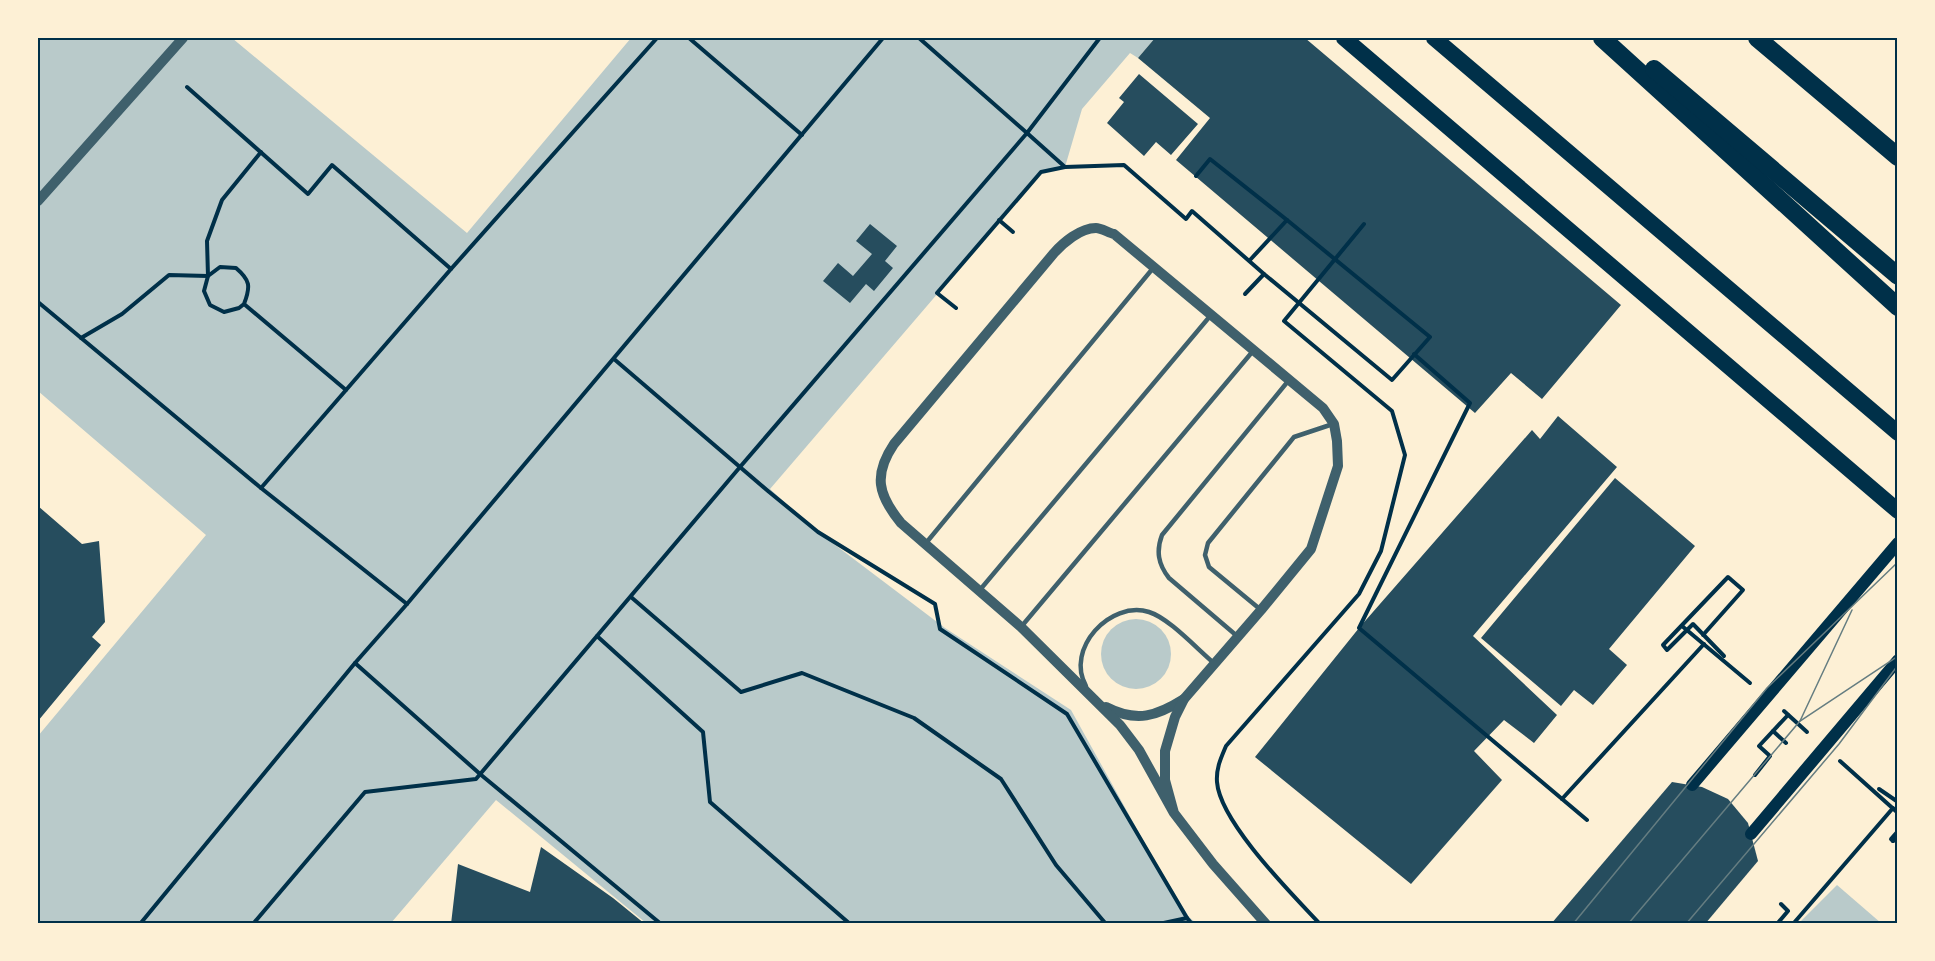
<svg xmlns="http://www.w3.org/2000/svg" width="1935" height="961" font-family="Roboto,sans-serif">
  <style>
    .green { fill: #b9caca }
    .building { fill: #264d5e }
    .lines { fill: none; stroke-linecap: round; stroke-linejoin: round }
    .path { stroke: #003049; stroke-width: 4 }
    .service { stroke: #3f606c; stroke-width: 4.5 }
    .tertiary { stroke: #3f606c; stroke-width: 10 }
    .secondary { stroke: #003049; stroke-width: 12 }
    .trunk { stroke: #003049; stroke-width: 16 }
    .motorway { stroke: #003049; stroke-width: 18 }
    .tram { stroke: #657d81; stroke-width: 1.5 }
    .neatline { fill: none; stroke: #003049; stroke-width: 2 }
  </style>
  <rect width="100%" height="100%" fill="#fdf0d5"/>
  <!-- green -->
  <g class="green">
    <path d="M38 38H232L467 233 631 38H1155L1138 58 1130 53 1082 109 1065 167 1041 173 770 489 818 532 945 628 1071 710 1153 858 1189 917 1196 923H646L496 800 391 923H38V736L206 535 38 391Z"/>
    <circle cx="1136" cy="654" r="35"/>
    <path d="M1837 885 1881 923H1799Z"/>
  </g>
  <!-- building -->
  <g class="building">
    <path d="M1155 38H1305L1621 305 1542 399 1511 373 1475 413 1176 160 1210 118 1138 58Z"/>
    <path d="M1139 74 1198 124 1171 155 1156 142 1144 156 1107 123 1124 102 1119 98Z"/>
    <path d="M870 224 897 246 885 261 893 268 874 291 866 284 850 303 823 281 838 263 853 276 872 254 856 241Z"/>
    <path d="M1558 416 1617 467 1473 636 1557 715 1534 743 1504 720 1474 751 1502 780 1411 884 1255 757 1359 628 1532 430 1540 439Z"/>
    <path d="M1615 478 1695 546 1609 649 1627 665 1593 705 1574 690 1561 706 1481 638Z"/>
    <path d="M38 506 82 544 99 541 105 622 92 637 101 645 38 721Z"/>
    <path d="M1672 782 1702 787 1728 799 1748 823 1758 861 1705 924H1551Z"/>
    <path d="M541 847 613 898 645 924H451L458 864 530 892Z"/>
  </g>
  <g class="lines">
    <!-- path -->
    <g class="path">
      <path d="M689 38 802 135"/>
      <path d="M919 38 1027 133 1099 39 1098 38"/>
      <path d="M187 87 308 194 332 165 451 269"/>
      <path d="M999 220 1013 232"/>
      <path d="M1250 260 1287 220"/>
      <path d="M1245 294 1264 274"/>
      <path d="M38 302 261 488 407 604"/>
      <path d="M244 304 239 308 224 312 210 305 204 291 208 276 220 267 236 268C250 280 251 286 244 304L346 390"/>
      <path d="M956 308 937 293 1041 172 1065 167 1124 165 1186 219 1192 211 1264 274 1392 380 1430 337 1287 220 1210 159 1196 176"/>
      <path d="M81 338 122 314 169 275 208 276 207 241 222 200 261 152"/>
      <path d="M1414 354 1470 403 1359 628 1587 820"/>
      <path d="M614 359 768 491 818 532 935 604 940 629 1067 714 1187 918 1192 924"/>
      <path d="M261 488 451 269 657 38"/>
      <path d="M631 597 741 692 802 673 914 718 1001 779 1056 865 1106 924"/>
      <path d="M1682 626 1750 683"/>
      <path d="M1703 635 1743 590 1728 577 1663 645 1667 650 1693 624 1724 656"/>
      <path d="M597 636 703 732 710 802 850 924"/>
      <path d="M355 663 480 774 661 924"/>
      <path d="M1784 711 1807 732"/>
      <path d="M1773 731 1786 743"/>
      <path d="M1840 761 1898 813"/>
      <path d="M1755 775 1770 756 1759 746 1788 715"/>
      <path d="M1879 789 1898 802"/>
      <path d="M1562 799 1704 644"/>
      <path d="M1893 841 1891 839 1898 831"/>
      <path d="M1893 841 1898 836"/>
      <path d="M140 924 355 663 407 604 883 38"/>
      <path d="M253 924 365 792 476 779 740 467 1027 133 1065 167"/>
      <path d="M1159 924 1187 918"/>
      <path d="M1320 924C1291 893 1220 822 1217 782 1216 768 1221 758 1226 746L1359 594 1381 551 1405 455 1392 411 1284 321 1364 224"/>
      <path d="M1777 924 1788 911 1781 904"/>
      <path d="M1793 924 1893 808"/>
    </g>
    <!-- service -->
    <g class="service">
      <path d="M926 543 1154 267"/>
      <path d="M979 591 1211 315"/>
      <path d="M1261 610 1209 567 1205 555 1208 543 1294 437 1333 424"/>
      <path d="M1021 627 1253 351"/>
      <path d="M1237 636 1169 578C1158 564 1156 551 1162 535L1289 380"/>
      <path d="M1086 686C1065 649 1110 600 1149 612 1169 618 1198 650 1215 664"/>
    </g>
    <!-- tertiary -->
    <g class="tertiary">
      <path d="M38 201 183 38"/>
      <path d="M1106 707C1137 723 1157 716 1184 699"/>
      <path d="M1174 813 1165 780V751L1175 717 1184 699 1261 610 1311 549 1338 466 1337 441 1334 424 1323 408 1114 234C1109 233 1101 228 1096 228 1080 228 1063 243 1054 253L894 444C873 475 878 495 901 523L1021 627 1120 725 1139 750 1174 813 1213 864 1266 924"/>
    </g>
    <!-- secondary -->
    <g class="secondary">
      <path d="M1692 785 1898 543"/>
      <path d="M1751 834 1898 660"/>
    </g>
    <!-- trunk -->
    <g class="trunk">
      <path d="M1344 38 1898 511"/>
      <path d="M1434 38 1898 433"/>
    </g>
    <!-- motorway -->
    <g class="motorway">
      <path d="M1602 38 1898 307"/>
      <path d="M1757 38 1898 157"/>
      <path d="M1654 69 1898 276"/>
    </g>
    <!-- tram -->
    <g class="tram">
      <path d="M1800 721 1898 656"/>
      <path d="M1573 924 1767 688 1898 562"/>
      <path d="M1628 924 1800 721 1852 610"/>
      <path d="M1686 924 1839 744 1898 665"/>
    </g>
  </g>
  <!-- border -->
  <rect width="1935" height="961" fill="none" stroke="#fdf0d5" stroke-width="78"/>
  <rect x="39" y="39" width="1857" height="883" class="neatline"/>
</svg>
